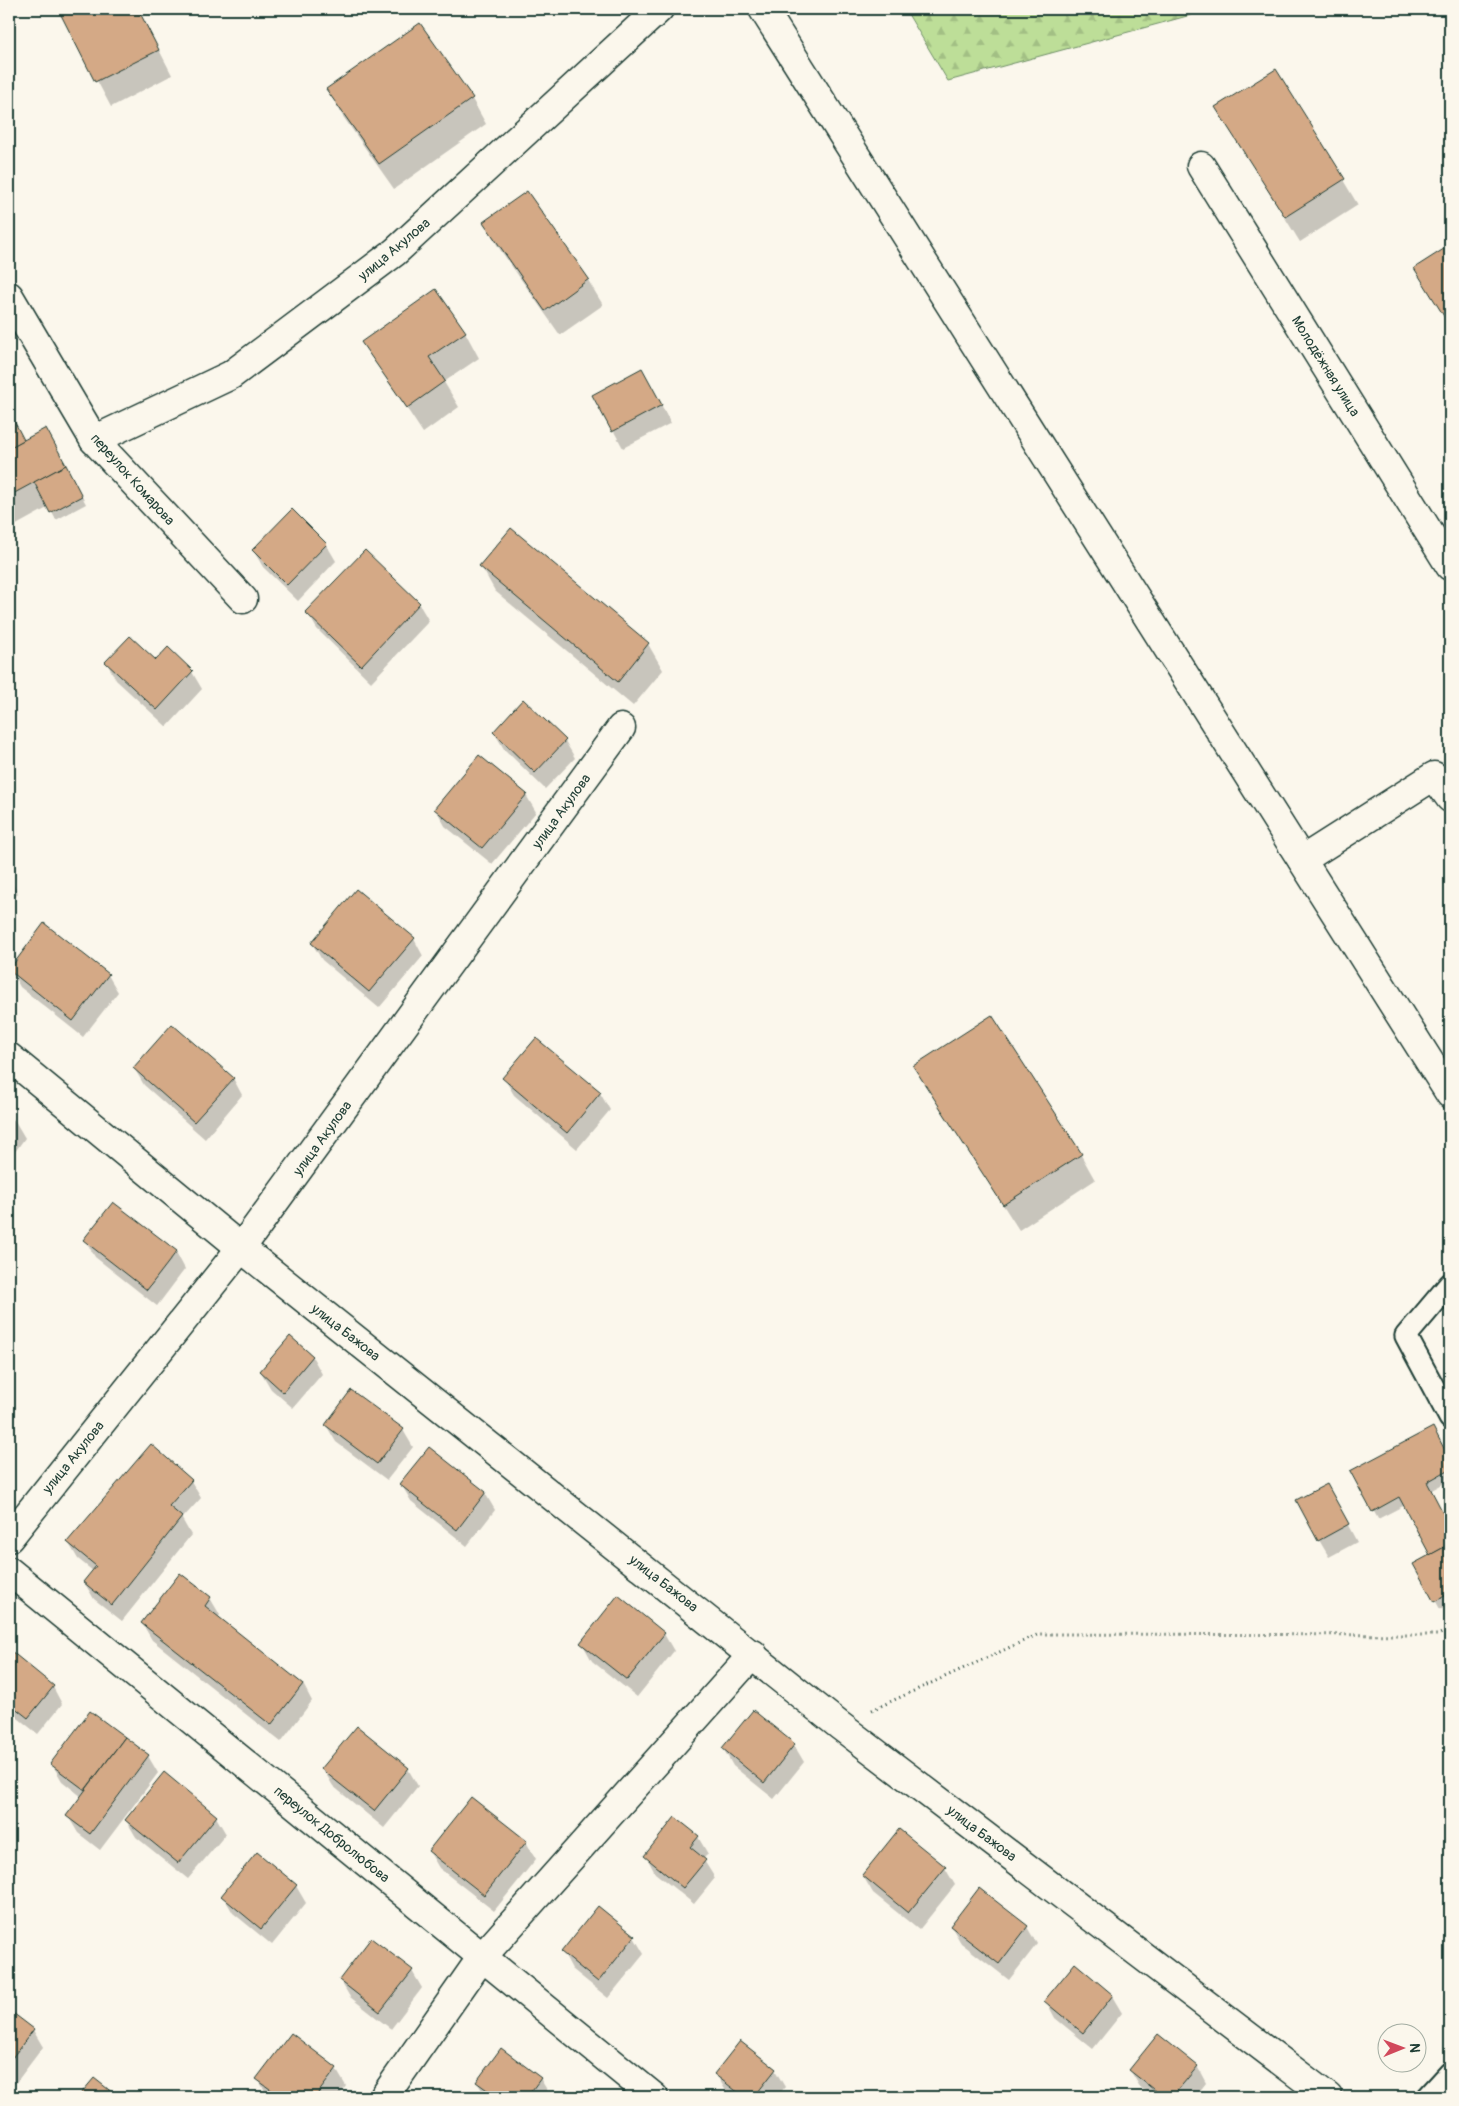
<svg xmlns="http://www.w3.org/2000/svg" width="1459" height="2106" font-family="Pangolin,sans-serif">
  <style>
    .forest { fill: url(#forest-firs); stroke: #6e8e66 }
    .shadow { fill: #0003 }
    .building { fill: #d4a986; stroke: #1f3d34 }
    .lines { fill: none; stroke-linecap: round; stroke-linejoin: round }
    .lane-casing { stroke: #1f3d34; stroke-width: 25 }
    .street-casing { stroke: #1f3d34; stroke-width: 31 }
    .primary-casing { stroke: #1f3d34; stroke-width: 31 }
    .path { stroke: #1f3d34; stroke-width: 3; stroke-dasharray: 1 4; stroke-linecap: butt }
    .lane { stroke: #fbf7ec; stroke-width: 21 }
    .street { stroke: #fbf7ec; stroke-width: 28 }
    .primary { stroke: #fbf7ec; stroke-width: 28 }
    .labels { text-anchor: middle; stroke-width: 4; stroke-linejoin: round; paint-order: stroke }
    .street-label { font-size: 14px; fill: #1f3d34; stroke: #fbf7ec }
  </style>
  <defs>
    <pattern id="forest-firs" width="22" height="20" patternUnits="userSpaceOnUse" patternTransform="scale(1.25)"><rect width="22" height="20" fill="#bdde98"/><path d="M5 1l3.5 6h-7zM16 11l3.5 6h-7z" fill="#a2bf84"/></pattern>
  </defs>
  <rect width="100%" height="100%" fill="#fbf7ec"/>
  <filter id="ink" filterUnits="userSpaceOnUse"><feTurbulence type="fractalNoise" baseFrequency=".02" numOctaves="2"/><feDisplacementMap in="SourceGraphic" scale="10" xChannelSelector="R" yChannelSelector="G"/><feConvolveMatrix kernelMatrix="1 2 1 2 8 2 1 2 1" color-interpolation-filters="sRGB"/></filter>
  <g filter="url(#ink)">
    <!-- forest -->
    <path class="forest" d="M905 9H1207L1202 12 948 81Z"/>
    <!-- shadow -->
    <g class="shadow">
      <path d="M59 9H138L172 75 111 107Z"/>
      <path d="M328 89 472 99 486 124 394 189 342 115Z"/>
      <path d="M1217 108 1343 180 1358 205 1300 242Z"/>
      <path d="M527 192 588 280 603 305 560 335 499 248 484 222Z"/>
      <path d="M1450 246V325L1415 268Z"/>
      <path d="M465 332 479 358 444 382 459 407 423 433 363 342Z"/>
      <path d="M651 386 671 423 623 448 594 395Z"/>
      <path d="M9 413 24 441 60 455 86 504 56 520 49 507 9 529Z"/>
      <path d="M511 529 648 644 663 670 633 706 495 591 481 566Z"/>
      <path d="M326 544 336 561 298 601 263 567 253 550Z"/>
      <path d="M419 604 429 621 371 682 317 629 307 612Z"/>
      <path d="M107 663 192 672 202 689 167 727 116 680Z"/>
      <path d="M494 732 565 741 575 758 545 789 504 749Z"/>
      <path d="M526 795 536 812 492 864 445 826 436 809Z"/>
      <path d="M9 876 18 893 9 905Z"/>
      <path d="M45 925 108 975 118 992 83 1037 20 987 10 969Z"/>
      <path d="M414 939 423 956 379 1008 322 960 312 943Z"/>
      <path d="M915 1067 1081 1155 1095 1180 1019 1230Z"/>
      <path d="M134 1068 233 1078 242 1095 205 1139 144 1085Z"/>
      <path d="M504 1078 600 1093 610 1110 577 1149 514 1095Z"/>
      <path d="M9 1116 15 1121 25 1138 9 1160Z"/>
      <path d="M85 1240 176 1252 185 1269 157 1306 95 1257Z"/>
      <path d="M312 1356 322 1374 293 1408 271 1389 261 1372Z"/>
      <path d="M326 1425 403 1430 413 1447 387 1480 336 1442Z"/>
      <path d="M1437 1437 1450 1462V1480L1430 1491 1450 1528V1604L1440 1609 1415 1564 1432 1555 1405 1505 1378 1519 1352 1472Z"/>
      <path d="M191 1481 201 1498 182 1519 191 1535 122 1621 94 1599 84 1582 93 1571 78 1559 68 1542Z"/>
      <path d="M401 1484 485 1493 495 1510 467 1546 411 1501Z"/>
      <path d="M1336 1503 1357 1542 1329 1557 1319 1540Z"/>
      <path d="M181 1575 210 1598 220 1615 218 1618 303 1684 312 1701 281 1742 152 1640 142 1623Z"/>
      <path d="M664 1634 674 1651 637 1697 592 1661 582 1643Z"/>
      <path d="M11 1653 53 1687 62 1704 38 1734 9 1711V1656Z"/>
      <path d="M90 1713 148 1756 158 1773 100 1850 78 1833 68 1816 82 1797 62 1781 52 1764Z"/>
      <path d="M794 1745 804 1762 774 1799 733 1766 723 1748Z"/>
      <path d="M323 1769H408L418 1786 384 1828 333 1786Z"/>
      <path d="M216 1817 226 1834 188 1879 136 1837 126 1820Z"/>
      <path d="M698 1837 708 1854 703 1859 715 1878 694 1904 655 1873 646 1856Z"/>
      <path d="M526 1842 536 1859 494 1911 439 1868 429 1851Z"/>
      <path d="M945 1868 955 1885 919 1930 873 1893 863 1876Z"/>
      <path d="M296 1886 306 1903 272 1945 233 1913 223 1896Z"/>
      <path d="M951 1926 1027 1927 1037 1944 1009 1980 961 1943Z"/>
      <path d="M634 1937 644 1954 608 1998 572 1969 563 1952Z"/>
      <path d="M372 1939 412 1971 422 1988 391 2029 350 1997 340 1980Z"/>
      <path d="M1075 1965 1112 1996 1122 2013 1093 2049 1055 2018 1046 2001Z"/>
      <path d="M9 2012 33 2030 43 2047 15 2084 9 2080Z"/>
      <path d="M291 2035 336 2069 346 2086 338 2097 268 2096 258 2079Z"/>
      <path d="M1197 2066 1206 2083 1195 2097H1153L1140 2087 1130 2070Z"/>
      <path d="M775 2070 785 2087 777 2097H733L726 2091 716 2074Z"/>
      <path d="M540 2078 550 2095 548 2097H486L477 2082Z"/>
    </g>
    <!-- building -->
    <g class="building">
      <path d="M58 9H138L159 50 95 82Z"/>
      <path d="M420 23 473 98 379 164 326 89Z"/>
      <path d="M1276 69 1345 179 1285 217 1215 107Z"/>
      <path d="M527 191 589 279 545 311 483 222Z"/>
      <path d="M1450 245V319L1447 321 1414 268Z"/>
      <path d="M436 289 466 332 429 357 445 381 407 408 361 342Z"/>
      <path d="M642 368 662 405 612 432 592 395Z"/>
      <path d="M9 411 24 440 9 448Z"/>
      <path d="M46 428 66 465 9 496V448Z"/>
      <path d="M66 465 82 496 50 513 34 482Z"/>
      <path d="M292 509 327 544 287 585 252 550Z"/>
      <path d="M511 528 649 643 618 682 479 566Z"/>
      <path d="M365 550 420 603 361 666 305 612Z"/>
      <path d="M130 636 156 660 168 647 193 671 157 710 105 662Z"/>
      <path d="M523 699 566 740 535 773 493 732Z"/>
      <path d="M479 755 527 794 482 848 434 809Z"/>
      <path d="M356 889 415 938 369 992 311 943Z"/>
      <path d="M44 923 109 974 73 1021 9 970Z"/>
      <path d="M992 1015 1082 1154 1003 1205 913 1066Z"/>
      <path d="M172 1024 234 1078 194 1122 133 1068Z"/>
      <path d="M536 1038 601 1092 567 1133 502 1078Z"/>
      <path d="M113 1202 177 1251 147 1290 83 1240Z"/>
      <path d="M290 1336 313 1356 283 1392 260 1371Z"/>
      <path d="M351 1390 404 1429 377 1464 325 1425Z"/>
      <path d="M1433 1427 1450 1460V1469L1427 1482 1450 1526V1544L1430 1555 1399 1497 1372 1512 1350 1471Z"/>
      <path d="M151 1444 192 1480 169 1506 182 1517 112 1605 83 1582 96 1566 67 1542Z"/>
      <path d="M429 1447 486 1492 457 1530 399 1484Z"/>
      <path d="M1327 1484 1349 1524 1318 1541 1296 1500Z"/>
      <path d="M1450 1544V1593L1434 1602 1413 1564Z"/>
      <path d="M180 1573 211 1597 205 1606 303 1684 271 1725 141 1623Z"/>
      <path d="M618 1595 665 1633 627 1680 580 1643Z"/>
      <path d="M11 1651 54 1686 28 1718 9 1703V1654Z"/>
      <path d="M753 1710 795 1744 764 1783 722 1748Z"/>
      <path d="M90 1711 125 1737 85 1790 50 1764Z"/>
      <path d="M357 1726 409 1768 374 1811 321 1769Z"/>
      <path d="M125 1737 149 1755 90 1834 66 1816Z"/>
      <path d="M164 1772 217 1816 178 1863 125 1820Z"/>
      <path d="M471 1797 527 1841 484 1895 428 1851Z"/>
      <path d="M675 1817 699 1836 690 1847 706 1860 683 1888 644 1856Z"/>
      <path d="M899 1829 946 1867 908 1913 862 1875Z"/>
      <path d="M257 1852 297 1885 261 1929 221 1896Z"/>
      <path d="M979 1888 1028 1926 999 1964 950 1926Z"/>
      <path d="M598 1906 635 1936 598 1982 561 1952Z"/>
      <path d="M371 1938 413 1970 380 2012 339 1980Z"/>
      <path d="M1075 1963 1113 1995 1083 2033 1044 2001Z"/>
      <path d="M9 2010 34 2029 9 2062Z"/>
      <path d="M291 2033 337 2068 315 2097H281L256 2079Z"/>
      <path d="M1158 2034 1198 2066 1172 2097H1163L1129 2070Z"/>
      <path d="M740 2041 776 2069 754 2097H744L714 2074Z"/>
      <path d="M501 2048 541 2078 527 2097H497L476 2082Z"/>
      <path d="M94 2078 118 2097H78Z"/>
    </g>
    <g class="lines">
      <!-- lane casing -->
      <g class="lane-casing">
        <g id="lane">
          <path d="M1450 1284 1406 1336 1450 1418"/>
          <path d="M1428 2097 1450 2073"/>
        </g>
      </g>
      <!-- street casing -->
      <g class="street-casing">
        <g id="street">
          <path d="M1201 166 1450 566"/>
          <path d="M9 296 94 440 243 599"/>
          <path d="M94 440 231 375 395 252 659 9"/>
          <path d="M1302 860 1434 776 1450 798"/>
          <path d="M9 1057 241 1248 839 1725 1328 2097"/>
          <path d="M9 1538 241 1248 621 728"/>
          <path d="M9 1571 654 2097"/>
          <path d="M384 2097 482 1957 753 1654"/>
        </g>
      </g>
      <!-- primary casing -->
      <g class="primary-casing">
        <path id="primary" d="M763 9 1450 1094"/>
      </g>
      <!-- path -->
      <path class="path" d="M872 1710 1039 1634 1438 1635 1450 1629"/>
      <!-- lane -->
      <use href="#lane" class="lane"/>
      <!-- street -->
      <use href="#street" class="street"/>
      <!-- primary -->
      <use href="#primary" class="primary"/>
    </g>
  </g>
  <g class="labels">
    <!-- street labels -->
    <g class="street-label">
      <text transform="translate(394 249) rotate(-40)" y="5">улица Акулова</text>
      <text transform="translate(1326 366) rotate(58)" y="5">Молодёжная улица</text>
      <text transform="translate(133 479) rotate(48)" y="5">переулок Комарова</text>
      <text transform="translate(561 811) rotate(-54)" y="5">улица Акулова</text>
      <text transform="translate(322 1138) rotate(-54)" y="5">улица Акулова</text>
      <text transform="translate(346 1332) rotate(38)" y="5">улица Бажова</text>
      <text transform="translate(73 1457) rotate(-51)" y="5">улица Акулова</text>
      <text transform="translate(664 1583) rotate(38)" y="5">улица Бажова</text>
      <text transform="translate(982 1833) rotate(37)" y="5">улица Бажова</text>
      <text transform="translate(332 1834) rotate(39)" y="5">переулок Добролюбова</text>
    </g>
  </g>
  <!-- margin -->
  <rect width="1459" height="2106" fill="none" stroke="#fbf7ec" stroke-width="30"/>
  <rect x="15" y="15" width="1429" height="2076" fill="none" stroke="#1f3d34" stroke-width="2" filter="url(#ink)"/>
  <!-- north arrow -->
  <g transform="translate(1402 2048) rotate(89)"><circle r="24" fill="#fbf7ec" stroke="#a3ada2"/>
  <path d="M0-4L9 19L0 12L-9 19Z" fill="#d1495b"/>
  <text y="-8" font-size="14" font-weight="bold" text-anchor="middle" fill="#1f3d34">N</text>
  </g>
</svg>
